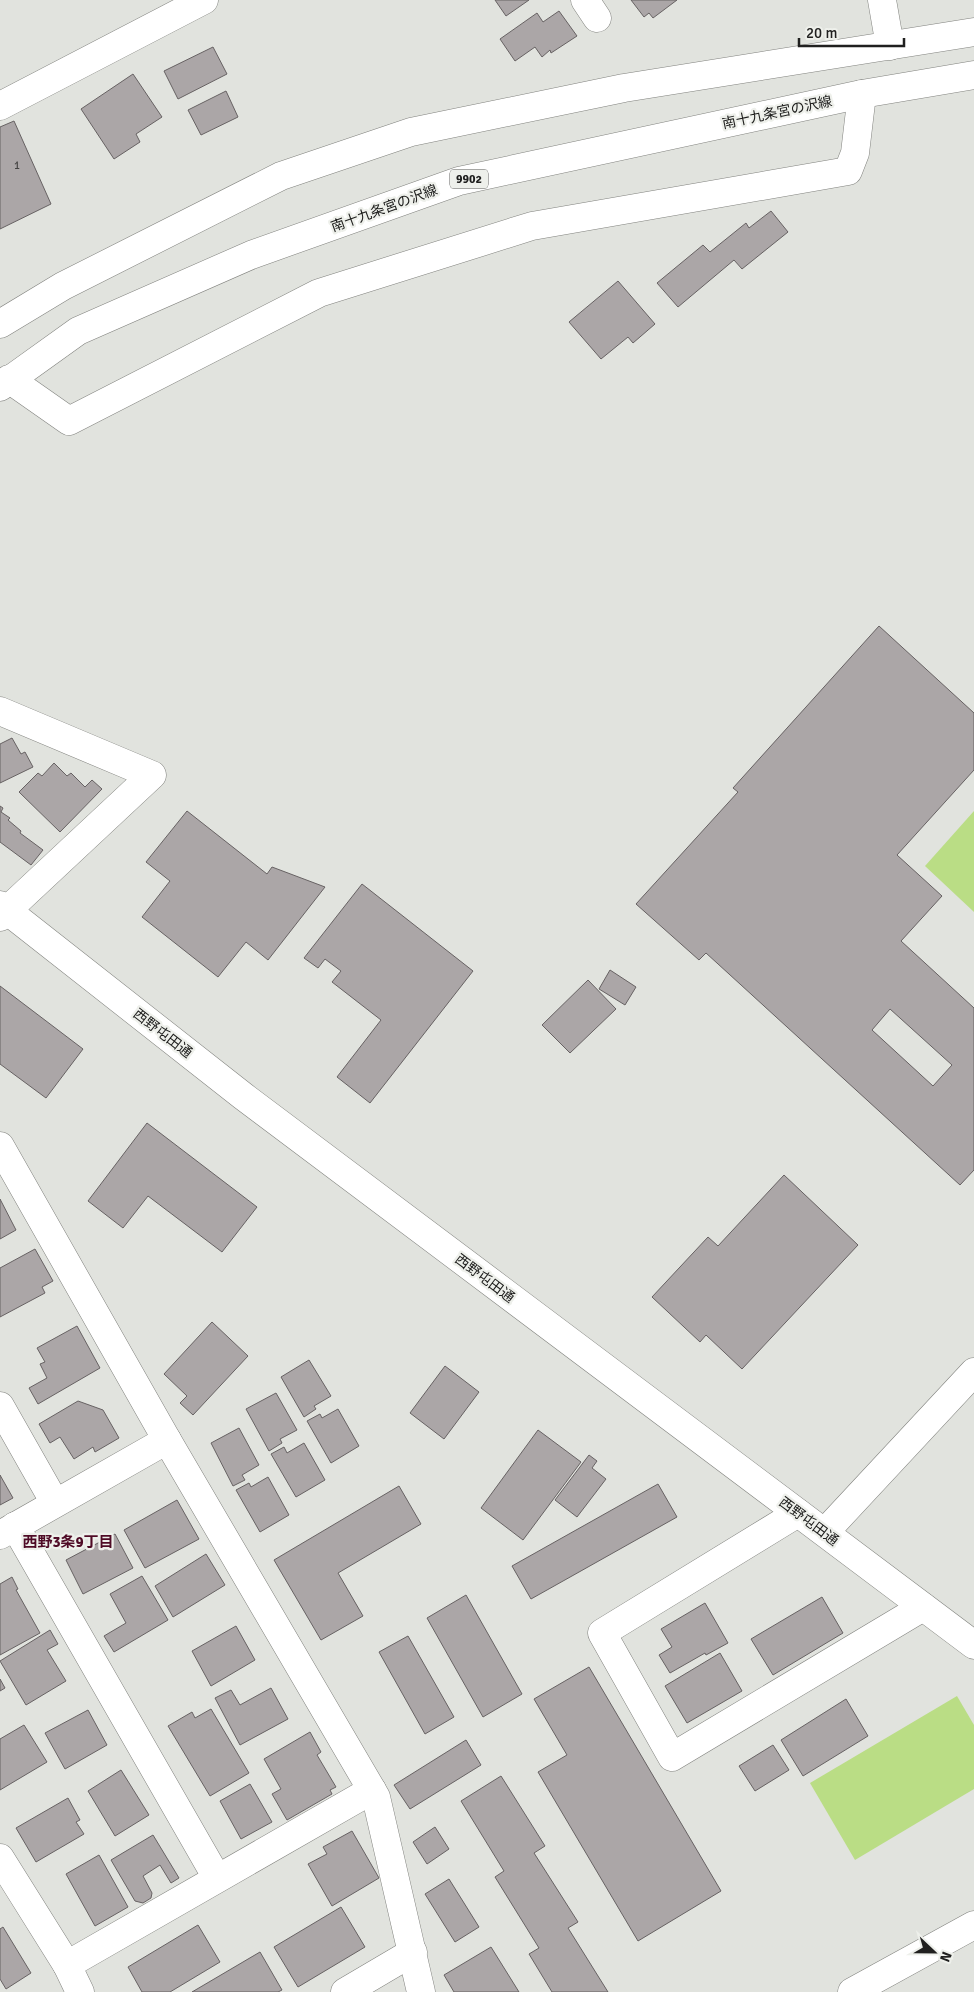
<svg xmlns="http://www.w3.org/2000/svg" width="974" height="1992" font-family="Signika,'Noto Sans JP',sans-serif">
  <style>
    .green { fill: #badd85 }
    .building { fill: #aba6a7; stroke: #676263; fill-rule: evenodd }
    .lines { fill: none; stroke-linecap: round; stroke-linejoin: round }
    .minor-casing { stroke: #81827e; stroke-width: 29 }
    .major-casing { stroke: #81827e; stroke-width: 29 }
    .minor { stroke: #fff; stroke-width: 28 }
    .major { stroke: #fff; stroke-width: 28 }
    .labels { text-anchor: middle; stroke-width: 4.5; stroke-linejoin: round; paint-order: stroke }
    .number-label { font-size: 11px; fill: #434241 }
    .shield { fill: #eef0eb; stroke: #5e5e5c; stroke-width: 1 }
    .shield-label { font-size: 12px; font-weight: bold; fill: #20201f }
    .street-label { font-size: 14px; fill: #20201f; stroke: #eef0eb }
    .neighbourhood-label { font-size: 15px; font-weight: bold; fill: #4f0b26; stroke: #eef0eb }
  </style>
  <rect width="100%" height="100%" fill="#e1e3de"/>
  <!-- green -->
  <g class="green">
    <path d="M974 811V912L925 866Z"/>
    <path d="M957 1696 974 1725V1789L855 1860 810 1783Z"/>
  </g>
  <!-- building -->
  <g class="building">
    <path d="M495 0H529L506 16Z"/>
    <path d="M631 0H677L653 18 649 13 644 17Z"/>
    <path d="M559 11 577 36 551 53 550 50 542 57 535 47 515 61 500 39 537 13 543 22Z"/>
    <path d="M213 47 227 74 178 99 164 71Z"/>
    <path d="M133 74 162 117 136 134 140 142 114 159 81 109Z"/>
    <path d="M226 91 238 117 201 135 188 110Z"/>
    <path d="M14 121 51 204 0 229V127Z"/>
    <path d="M771 211 788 232 742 269 734 260 678 307 657 283 703 245 710 252 746 223 749 228Z"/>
    <path d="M618 281 655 324 633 343 628 337 601 359 569 322Z"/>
    <path d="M879 626 974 713V770L897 855 942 896 901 941 974 1008V1170L960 1185 706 953 699 960 636 904 738 792 733 788ZM890 1009 952 1065 933 1086 872 1030Z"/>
    <path d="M12 738 21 754 25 752 33 767 0 783V744Z"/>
    <path d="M54 763 67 776 71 773 85 787 92 780 102 789 60 832 19 792 38 773 42 776Z"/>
    <path d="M0 806 3 808 1 812 10 818 8 820 21 831 20 833 43 850 31 865 0 842Z"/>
    <path d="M187 811 267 874 272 867 325 887 268 960 246 942 218 977 142 917 170 881 146 862Z"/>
    <path d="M362 884 473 971 370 1103 337 1077 381 1020 332 982 341 971 325 959 318 968 304 958Z"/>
    <path d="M610 970 636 987 625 1005 599 989Z"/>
    <path d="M588 980 616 1009 570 1053 542 1025Z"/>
    <path d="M0 986 83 1049 46 1098 0 1064Z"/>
    <path d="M147 1123 257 1207 222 1252 148 1196 123 1228 88 1201Z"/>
    <path d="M784 1175 858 1245 742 1369 706 1335 700 1342 652 1297 708 1237 718 1246Z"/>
    <path d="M0 1199 16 1230 0 1239Z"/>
    <path d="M35 1249 53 1281 42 1287 45 1293 0 1317V1268Z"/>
    <path d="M212 1322 248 1356 193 1415 180 1403 187 1396 164 1374Z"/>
    <path d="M77 1326 100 1368 38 1404 29 1388 47 1378 40 1364 45 1362 37 1348Z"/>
    <path d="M309 1360 331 1396 314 1406 316 1409 304 1417 281 1377Z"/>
    <path d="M445 1366 479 1392 444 1439 410 1413Z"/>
    <path d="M276 1393 297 1430 280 1439 282 1443 269 1451 246 1409Z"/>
    <path d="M78 1401 103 1410 119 1438 95 1452 93 1447 74 1459 60 1437 50 1443 39 1424Z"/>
    <path d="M338 1409 359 1446 331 1463 307 1421 320 1414 322 1418Z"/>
    <path d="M239 1428 259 1465 242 1475 245 1480 233 1486 211 1443Z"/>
    <path d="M538 1430 581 1462 523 1540 481 1508Z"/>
    <path d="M304 1443 325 1480 296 1497 271 1454 284 1447 287 1453Z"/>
    <path d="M589 1455 597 1461 592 1468 606 1479 577 1517 555 1500Z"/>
    <path d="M0 1475 13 1498 0 1505Z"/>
    <path d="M268 1477 289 1515 260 1532 236 1490 249 1483 251 1487Z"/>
    <path d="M658 1484 677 1517 531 1599 512 1566Z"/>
    <path d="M399 1486 421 1524 338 1573 363 1616 321 1640 274 1560Z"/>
    <path d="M177 1500 199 1539 145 1568 124 1530Z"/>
    <path d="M115 1534 133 1568 83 1594 66 1560Z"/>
    <path d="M206 1554 225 1585 173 1617 155 1586Z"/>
    <path d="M142 1576 168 1620 114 1652 104 1636 126 1623 110 1594Z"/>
    <path d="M12 1577 18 1589 16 1590 40 1633 0 1655V1584Z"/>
    <path d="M466 1595 522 1694 483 1717 427 1618Z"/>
    <path d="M822 1597 843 1633 773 1675 751 1639Z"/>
    <path d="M705 1603 728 1643 706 1655 705 1653 670 1673 659 1655 672 1647 661 1629Z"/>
    <path d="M236 1626 255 1660 211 1686 192 1651Z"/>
    <path d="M50 1630 58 1644 47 1650 66 1681 26 1705 0 1661Z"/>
    <path d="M408 1636 454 1717 425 1734 379 1652Z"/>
    <path d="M720 1653 742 1691 687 1723 665 1686Z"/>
    <path d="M589 1667 721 1891 638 1941 538 1772 567 1755 534 1699Z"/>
    <path d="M0 1679 5 1688 0 1691Z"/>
    <path d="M271 1688 288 1719 240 1745 215 1698 231 1690 240 1705Z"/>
    <path d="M846 1699 868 1736 803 1776 781 1740Z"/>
    <path d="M211 1709 249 1773 210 1796 168 1726 192 1712 195 1718Z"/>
    <path d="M88 1710 107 1745 65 1769 45 1733Z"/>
    <path d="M24 1725 47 1762 0 1790V1739Z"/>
    <path d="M310 1732 321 1752 317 1755 336 1787 330 1790 332 1794 287 1820 272 1794 281 1789 264 1759Z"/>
    <path d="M466 1740 481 1765 410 1809 394 1785Z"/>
    <path d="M773 1745 789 1770 755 1791 739 1766Z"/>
    <path d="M121 1770 149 1815 115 1836 88 1791Z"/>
    <path d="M501 1776 545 1846 534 1853 578 1922 568 1928 608 1992H552L529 1954 539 1948 495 1877 504 1871 461 1801Z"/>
    <path d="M250 1784 272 1822 241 1839 220 1801Z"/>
    <path d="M68 1798 80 1820 76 1822 84 1834 36 1862 16 1828Z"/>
    <path d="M435 1827 449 1849 427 1864 413 1842Z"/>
    <path d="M352 1831 379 1878 332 1906 308 1864 327 1854 323 1847Z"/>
    <path d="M153 1835 179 1878 171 1883 160 1865 143 1876 152 1893 151 1898 143 1903 135 1901 111 1860Z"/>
    <path d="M99 1855 128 1907 95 1926 66 1874Z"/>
    <path d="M449 1879 479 1927 455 1942 425 1894Z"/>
    <path d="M341 1907 365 1947 298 1987 274 1947Z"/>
    <path d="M198 1925 220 1962 170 1992H142L128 1967Z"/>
    <path d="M3 1927 31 1973 6 1989 0 1979V1929Z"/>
    <path d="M491 1947 519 1992H454L444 1975Z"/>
    <path d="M260 1952 282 1990 278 1992H192Z"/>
  </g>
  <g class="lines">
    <!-- minor casing -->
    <g class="minor-casing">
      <g id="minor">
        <path d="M585 0 597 18"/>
        <path d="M882 0 890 46"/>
        <path d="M0 106 204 0"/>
        <path d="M9 379 69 421 319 293 532 226 848 171 855 153 862 94"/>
        <path d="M0 711 152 775 0 917"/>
        <path d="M0 905 243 1096 974 1645"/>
        <path d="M0 1146 167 1440 376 1797 421 1992"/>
        <path d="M0 1406 55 1503"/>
        <path d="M798 1513 602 1633 672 1757 923 1607"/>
        <path d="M15 1526 217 1878"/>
        <path d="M825 1532 974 1372"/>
        <path d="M0 1535 167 1440"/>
        <path d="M0 1858 67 1965 80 1992"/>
        <path d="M67 1965 372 1790"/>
        <path d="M345 1992 413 1952"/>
      </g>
    </g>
    <!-- major casing -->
    <g class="major-casing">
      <g id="major">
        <path d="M0 324 63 286 281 176 411 132 624 88 974 32"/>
        <path d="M0 387 78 331 251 255 459 181 862 94 974 75"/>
        <path d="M852 1992 974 1925"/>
      </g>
    </g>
    <!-- minor -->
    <use href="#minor" class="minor"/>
    <!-- major -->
    <use href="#major" class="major"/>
  </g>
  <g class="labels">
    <!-- number labels -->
    <g class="number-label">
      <text x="17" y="169">1</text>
    </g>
    <!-- shield labels -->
    <rect class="shield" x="450" y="169.5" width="38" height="19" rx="4"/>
    <g class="shield-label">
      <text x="469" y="183">9902</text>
    </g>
    <!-- street labels -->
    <g class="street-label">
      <text transform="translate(777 112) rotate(-12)" y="5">南十九条宮の沢線</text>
      <text transform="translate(384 208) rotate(-20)" y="5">南十九条宮の沢線</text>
      <text transform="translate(163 1033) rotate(38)" y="5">西野屯田通</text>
      <text transform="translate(485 1278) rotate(37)" y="5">西野屯田通</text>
      <text transform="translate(809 1521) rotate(37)" y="5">西野屯田通</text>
    </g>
    <!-- neighbourhood labels -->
    <g class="neighbourhood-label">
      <text x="68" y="1547">西野3条9丁目</text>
    </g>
  </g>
  <!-- north arrow -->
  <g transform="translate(934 1952) rotate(112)" stroke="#eef0eb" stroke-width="4" paint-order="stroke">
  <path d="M0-4L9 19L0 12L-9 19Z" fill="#20201f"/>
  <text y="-8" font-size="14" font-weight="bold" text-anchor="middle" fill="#20201f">N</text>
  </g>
  <!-- scale -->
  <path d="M799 38v8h105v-8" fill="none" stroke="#20201f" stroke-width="2.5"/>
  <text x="806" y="38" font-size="15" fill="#20201f" stroke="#eef0eb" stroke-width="4" paint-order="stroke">20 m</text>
</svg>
